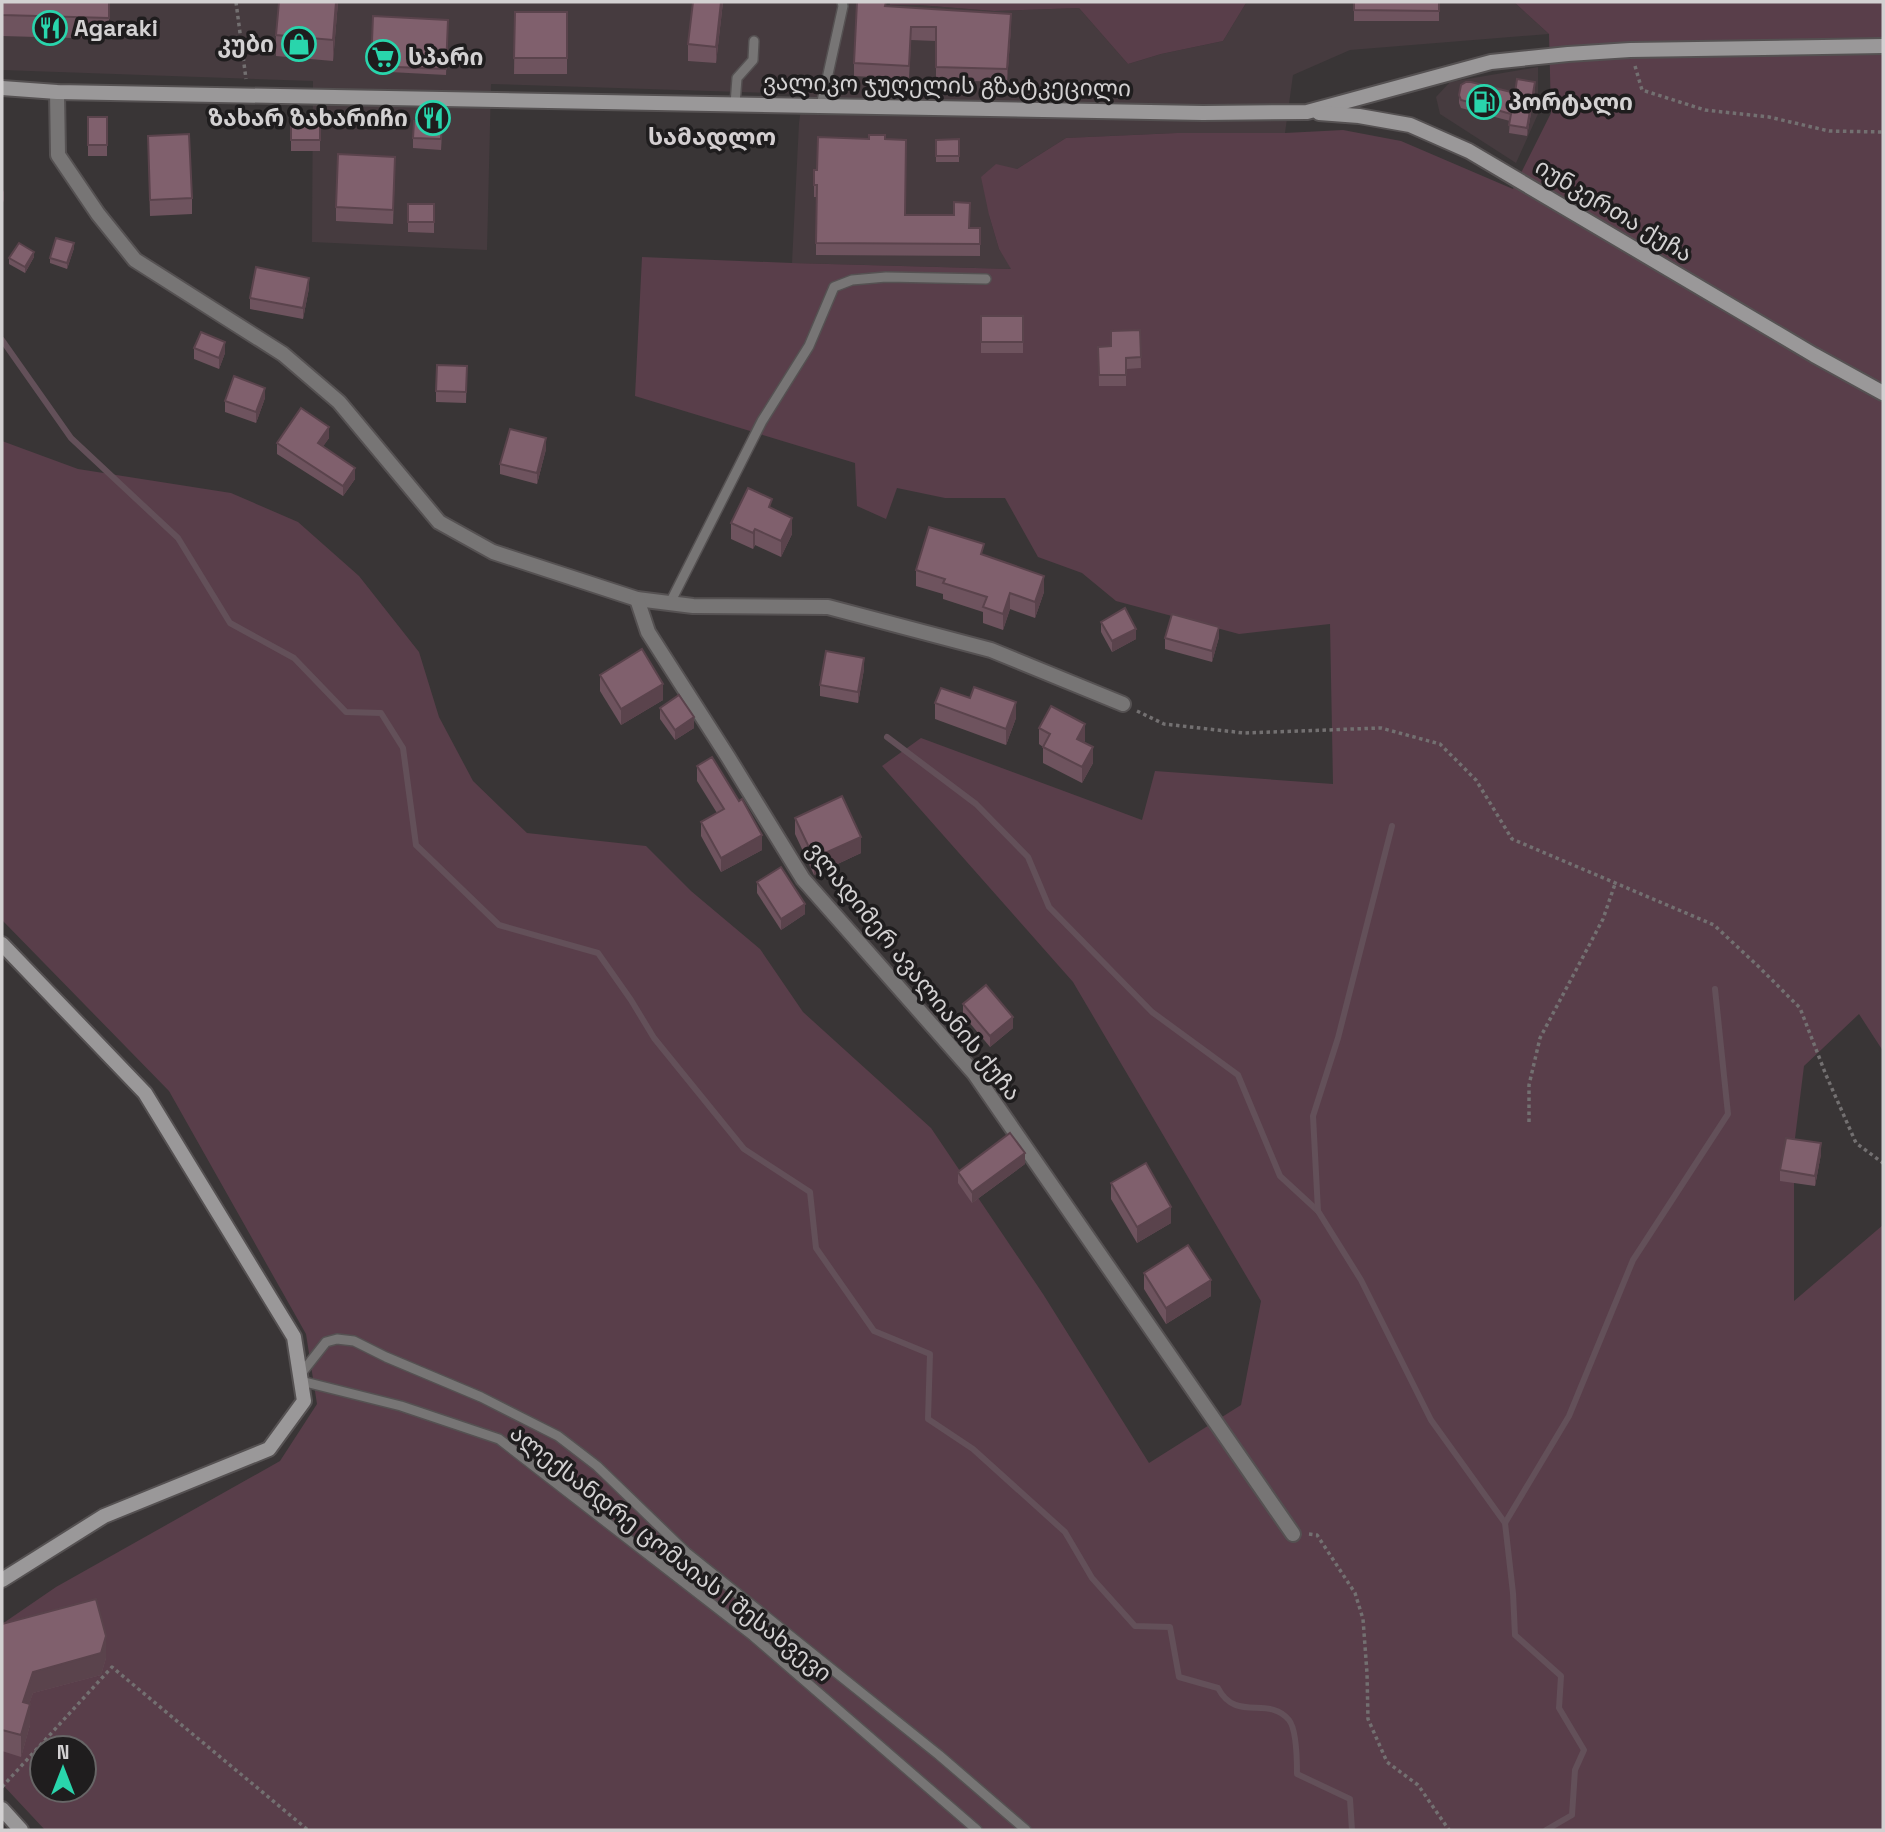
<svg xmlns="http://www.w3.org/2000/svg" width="1885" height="1832" font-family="'Space Grotesk','Noto Sans Georgian',sans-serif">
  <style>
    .built { fill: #463b3f }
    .green { fill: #593e4a; fill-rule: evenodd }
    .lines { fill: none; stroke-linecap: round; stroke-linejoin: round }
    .stream { stroke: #635059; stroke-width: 6 }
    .lane-casing { stroke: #555152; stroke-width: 12 }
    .street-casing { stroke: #555152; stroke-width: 18 }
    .secondary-casing { stroke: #555152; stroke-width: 18 }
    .path { stroke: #737071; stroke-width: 3.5; stroke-dasharray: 3.5 3.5; stroke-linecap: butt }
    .lane { stroke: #777575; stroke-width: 9 }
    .street { stroke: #777575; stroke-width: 14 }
    .secondary { stroke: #9a9899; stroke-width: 14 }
    .wall { fill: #6e535e }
    .shaded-wall { fill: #5a434c }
    .building { fill: #80606d; stroke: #5a434c; stroke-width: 2 }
    .labels { text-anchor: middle; stroke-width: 7; stroke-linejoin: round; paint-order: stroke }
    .poi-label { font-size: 23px; font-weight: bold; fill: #d3d1d2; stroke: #1f1d1e; text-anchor: start }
    .street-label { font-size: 23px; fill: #d3d1d2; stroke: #1f1d1e }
    .neighbourhood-label { font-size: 24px; font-weight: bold; fill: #d4cfd1; stroke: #1f1d1e }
  </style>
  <rect width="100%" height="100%" fill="#393536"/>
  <!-- built -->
  <g class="built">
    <path d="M2 2H890L891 5H919L994 11 1079 8 1128 64 1161 54 1223 41 1246 3 1514 2 1549 34 1350 50 1293 75 1285 133H1177L1066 138 1017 169 989 215 999 249 1012 269 792 263 799 123 803 94 491 84 487 250 312 242 313 81 2 70Z"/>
    <path d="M1538 67V114L1516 163 1440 114 1436 97 1450 82Z"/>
  </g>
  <!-- green -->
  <g class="green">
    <path d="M890 2H1266L1246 3 1223 41 1161 54 1128 64 1079 8 994 11 919 5H890Z"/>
    <path d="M1514 2H1883V1051L1859 1014 1804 1066 1794 1146V1301L1883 1225V1830H45L2 1784V1624L56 1587 280 1461 317 1404 306 1334 169 1091 2 920V441L78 469 231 493 298 522 359 576 419 652 439 717 473 781 527 833 646 846 691 891 760 949 803 1012 931 1128 1043 1294 1149 1463 1241 1405 1261 1301 1073 982 882 766 921 738 1142 820 1155 771 1333 784 1330 624 1239 634 1116 601 1082 573 1038 557 1005 498H945L897 488 886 519 857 506 855 463 635 396 642 257 792 263 1011 269 999 249 989 215 981 177 996 164 1017 169 1066 138 1177 133H1285L1343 130 1401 141 1513 189 1551 113 1549 34ZM42 1748H84V1790H42Z"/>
  </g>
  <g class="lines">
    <!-- stream -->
    <g class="stream">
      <path d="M2 340 71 438 178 538 230 623 294 658 346 712 381 713 403 748 416 845 499 925 598 953 631 1000 654 1038 744 1149 810 1192 816 1248 874 1331 930 1354 928 1419 973 1449 1065 1532 1092 1578 1135 1626 1170 1627 1179 1677 1218 1688C1236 1723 1269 1695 1289 1720 1297 1730 1297 1761 1297 1774L1350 1799 1352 1830"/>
      <path d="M887 737 976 804 1028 857 1049 907 1152 1012 1238 1075 1280 1176 1318 1211"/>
      <path d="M1392 826 1338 1038 1313 1116 1318 1211 1361 1280 1431 1420 1505 1523"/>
      <path d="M1546 1830 1572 1815 1575 1770 1584 1750 1559 1708 1561 1676 1515 1635 1513 1593 1505 1523 1569 1416 1633 1260 1728 1114 1715 989"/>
    </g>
    <!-- lane casing -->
    <g class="lane-casing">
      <g id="lane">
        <path d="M735 104 737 78 753 60 754 41"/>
        <path d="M821 106 843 6 842 2"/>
        <path d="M670 603 762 421 809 346 834 287 852 280 886 277 986 279"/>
        <path d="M300 1375 326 1342 337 1339 354 1341 386 1357 481 1397 558 1436 597 1466 687 1553 939 1755 1026 1830"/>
        <path d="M301 1381 401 1406 499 1439 753 1636 977 1830"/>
      </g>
    </g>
    <!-- street casing -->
    <g class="street-casing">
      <g id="street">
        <path d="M57 92 58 155 98 214 135 260 283 354 339 402 439 522 493 552 637 599 693 606 828 607 991 650 1123 704"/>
        <path d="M637 599 648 632 728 757 803 879 974 1073 1293 1534"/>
      </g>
    </g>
    <!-- secondary casing -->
    <g class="secondary-casing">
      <g id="secondary">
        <path d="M2 88 57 92 1203 113 1307 112 1491 62 1568 54 1630 50 1883 46"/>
        <path d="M1319 113 1359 116 1410 125 1469 151 1814 355 1883 393"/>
        <path d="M2 944 145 1093 294 1337 304 1401 269 1449 104 1516 2 1580"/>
        <path d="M2 1809 21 1830"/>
      </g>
    </g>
    <!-- path -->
    <g class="path">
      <path d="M236 2 246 79"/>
      <path d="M1635 66 1642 90 1705 110 1769 117 1829 131 1883 132"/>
      <path d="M1137 711 1164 724 1244 733 1381 728 1440 744 1476 780 1512 839 1714 925 1759 967 1800 1008 1826 1075 1856 1143 1883 1163"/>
      <path d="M1529 1122V1085L1540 1038 1603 919 1615 884"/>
      <path d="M1309 1534 1317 1535 1355 1593 1363 1619 1367 1673 1368 1719 1387 1762 1418 1785 1449 1830"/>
      <path d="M2 1787 112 1667 308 1830"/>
    </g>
    <!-- lane -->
    <use href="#lane" class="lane"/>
    <!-- street -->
    <use href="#street" class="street"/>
    <!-- secondary -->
    <use href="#secondary" class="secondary"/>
  </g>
  <!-- wall -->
  <g class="wall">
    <path d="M2 2H109V39L2 36Z"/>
    <path d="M338 2 333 61 276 56V35Z"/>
    <path d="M693 2H723L716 63 688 61V44Z"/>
    <rect x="1354" y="2" width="85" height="19"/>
    <path d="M886 6 1011 27 1007 82 936 80V41L911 40 909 79 854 76V63Z"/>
    <path d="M515 12H567V74H514Z"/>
    <path d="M373 16 448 20 446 75 371 71Z"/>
    <path d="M1535 90 1527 136 1509 133 1510 121 1461 108 1459 103V95L1515 93Z"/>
    <rect x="291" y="116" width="29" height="35"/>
    <rect x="88" y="117" width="19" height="39"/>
    <path d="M442 133 441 150 413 148V138Z"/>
    <path d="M148 136 192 198V214L150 216Z"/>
    <path d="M885 139 906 215 969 228H980V256L816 255V197H814V170H817Z"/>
    <path d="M959 139V162H936V140Z"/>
    <path d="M395 171 393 224 336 221V207Z"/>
    <path d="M408 204H434V233L408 232Z"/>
    <path d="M74 248 67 269 50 263V258Z"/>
    <path d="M34 257 25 273 9 264V258Z"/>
    <path d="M309 288 303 319 250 309V298Z"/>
    <rect x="981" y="316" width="42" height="37"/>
    <path d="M1140 330 1141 368 1126 369V386H1099L1098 347 1111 346Z"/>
    <path d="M194 348 225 353 219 369 194 359Z"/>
    <path d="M467 366 466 403 436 402V391Z"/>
    <path d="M265 398 256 423 225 412V401Z"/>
    <path d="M329 438 323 446 355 479 343 496 277 454V443Z"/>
    <path d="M546 449 537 484 500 474V464Z"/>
    <path d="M731 523 792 534 781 557 755 545 753 549 731 539Z"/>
    <path d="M984 555 1044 592 1035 618 1010 609 1003 630 983 623V612L943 599V594L916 586V570Z"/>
    <path d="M1101 622 1136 639 1112 652 1101 632Z"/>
    <path d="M1219 637 1212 662 1165 649V638Z"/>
    <path d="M864 669 858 703 820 696V685Z"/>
    <path d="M600 675 663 700 621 725 600 691Z"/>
    <path d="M935 703 1016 718 1006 745 935 719Z"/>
    <path d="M660 708 694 728 675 740 660 719Z"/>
    <path d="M1039 728 1085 740 1084 743 1093 763 1082 783 1043 763V747L1039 744Z"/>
    <path d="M697 766 762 850 721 872 701 836V822L717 813 697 781Z"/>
    <path d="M795 818 861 853 814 875 795 834Z"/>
    <path d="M757 882 805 914 781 930 757 893Z"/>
    <path d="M963 1004 1013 1028 990 1047 963 1015Z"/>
    <path d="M1821 1154 1815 1186 1780 1181V1170Z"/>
    <path d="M1025 1164 972 1203 958 1183V1172Z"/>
    <path d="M1111 1183 1171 1223 1137 1243 1111 1199Z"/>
    <path d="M1144 1273 1211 1296 1166 1324 1144 1289Z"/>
    <path d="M2 1624 106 1658 101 1675 33 1693 29 1704 30 1725 21 1757 2 1751Z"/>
  </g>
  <!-- shaded-wall -->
  <g class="shaded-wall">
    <path d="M336 2H338L333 61V40Z"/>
    <path d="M721 2H723L716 63V47Z"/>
    <path d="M1011 14V27L1007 82V69Z"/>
    <path d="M1535 82V90L1527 136V128Z"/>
    <path d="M4 190V200L2 205V194Z"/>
    <path d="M74 243V248L67 269V263Z"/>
    <path d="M34 252V257L25 273V267Z"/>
    <path d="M309 278V288L303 319V308Z"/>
    <path d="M225 342V353L219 369V358Z"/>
    <path d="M265 388V398L256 423V412Z"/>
    <path d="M329 427V438L318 454V443Z"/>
    <path d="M546 438V449L537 484V473Z"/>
    <path d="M355 468V479L343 496V486Z"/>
    <path d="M792 518V534L781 557V541Z"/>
    <path d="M755 529V545L753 549V533Z"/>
    <path d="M1044 576V592L1035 618V602Z"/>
    <path d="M1010 593V609L1003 630V614Z"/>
    <path d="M1219 627V637L1212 662V651Z"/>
    <path d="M1136 629V639L1112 652V641Z"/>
    <path d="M864 658V669L858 703V692Z"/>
    <path d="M663 684V700L621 725V709Z"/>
    <path d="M1016 702V718L1006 745V729Z"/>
    <path d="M694 717V728L675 740V730Z"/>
    <path d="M1085 724V740L1077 755V739Z"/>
    <path d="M1093 747V763L1082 783V767Z"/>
    <path d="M762 835V850L721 872V858Z"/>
    <path d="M861 837V853L814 875V858Z"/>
    <path d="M805 904V914L781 930V919Z"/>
    <path d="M1013 1017V1028L990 1047V1036Z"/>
    <path d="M1821 1143V1154L1815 1186V1176Z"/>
    <path d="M1025 1153V1164L972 1203V1192Z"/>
    <path d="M1171 1207V1223L1137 1243V1227Z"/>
    <path d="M1211 1280V1296L1166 1324V1308Z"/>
    <path d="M106 1636V1658L101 1675 33 1693 23 1723V1702L33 1672Z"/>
    <path d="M30 1704V1725L21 1757V1735Z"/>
  </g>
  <!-- building -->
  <g class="building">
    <path d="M2 2H109V18L2 15Z"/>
    <path d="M279 2H336L333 40 276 35Z"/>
    <path d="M693 2H721L716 47 688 44Z"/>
    <path d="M857 2H886L885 6 1011 14 1007 69 936 67V27H911L909 66 854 63Z"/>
    <path d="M1354 2H1439V11L1354 10Z"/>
    <path d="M515 12H567V58H514Z"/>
    <path d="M373 16 448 20 446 69 371 66Z"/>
    <path d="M1517 79 1535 82 1527 128 1509 125 1511 114 1461 100 1459 95 1461 85 1466 82H1471L1515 93Z"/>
    <rect x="291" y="116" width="29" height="24"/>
    <rect x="88" y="117" width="19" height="28"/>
    <path d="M414 121 442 123 441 139 413 138Z"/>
    <path d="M189 134 192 198 150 200 148 136Z"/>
    <path d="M869 135H885V139L906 140 905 215H954V202L970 203 969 228H980V244L816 243 817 185H814V170H817L818 137 869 139Z"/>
    <path d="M959 139V156H936V140Z"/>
    <path d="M338 154 395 157 393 210 336 207Z"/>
    <rect x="408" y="204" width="26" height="18"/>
    <path d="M56 238 74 243 67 263 50 258Z"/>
    <path d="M19 243 34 252 25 267 9 258Z"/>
    <path d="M256 267 309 278 303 308 250 298Z"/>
    <rect x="981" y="316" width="42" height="26"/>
    <path d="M1140 330 1141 357 1126 358V375H1099L1098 347 1111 346V331Z"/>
    <path d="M201 332 225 342 219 358 194 348Z"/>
    <path d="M437 365 467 366 466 392 436 391Z"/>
    <path d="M234 376 265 388 256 412 225 401Z"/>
    <path d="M301 408 329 427 318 443 355 468 343 486 277 443Z"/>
    <path d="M510 429 546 438 537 473 500 464Z"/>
    <path d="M748 488 772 499 769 507 792 518 781 541 755 529 753 533 731 523Z"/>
    <path d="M929 527 984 544 981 554 1044 576 1035 602 1010 593 1003 614 983 607 987 597 943 583 945 579 916 570Z"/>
    <path d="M1125 608 1136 629 1112 641 1101 622Z"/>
    <path d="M1172 614 1219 627 1212 651 1165 638Z"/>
    <path d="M642 649 663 684 621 709 600 675Z"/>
    <path d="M826 651 864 658 858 692 820 685Z"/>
    <path d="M974 687 1016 702 1006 729 935 703 941 688 970 698Z"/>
    <path d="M679 695 694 717 675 730 660 708Z"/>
    <path d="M1051 706 1085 724 1077 739 1093 747 1082 767 1043 747 1050 734 1039 728Z"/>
    <path d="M712 757 739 801 742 799 762 835 721 858 701 822 724 809 697 766Z"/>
    <path d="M842 796 861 837 814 858 795 818Z"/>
    <path d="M781 867 805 904 781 919 757 882Z"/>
    <path d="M986 985 1013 1017 990 1036 963 1004Z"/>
    <path d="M1010 1133 1025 1153 972 1192 958 1172Z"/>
    <path d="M1786 1138 1821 1143 1815 1176 1780 1170Z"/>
    <path d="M1146 1163 1171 1207 1137 1227 1111 1183Z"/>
    <path d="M1188 1245 1211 1280 1166 1308 1144 1273Z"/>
    <path d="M96 1599 106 1636 101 1653 33 1672 23 1702 30 1704 21 1735 2 1730V1624Z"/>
  </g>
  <!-- icons -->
  <defs>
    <g id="restaurant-ring" transform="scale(1.75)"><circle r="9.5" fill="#1f1d1e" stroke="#29d5ac" stroke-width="1.5"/><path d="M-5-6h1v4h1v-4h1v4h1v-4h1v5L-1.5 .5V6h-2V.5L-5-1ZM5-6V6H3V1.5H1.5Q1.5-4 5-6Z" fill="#29d5ac"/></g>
    <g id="shop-ring" transform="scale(1.75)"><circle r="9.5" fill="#1f1d1e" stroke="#29d5ac" stroke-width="1.5"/><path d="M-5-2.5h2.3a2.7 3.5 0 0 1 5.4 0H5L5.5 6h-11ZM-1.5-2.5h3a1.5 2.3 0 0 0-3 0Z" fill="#29d5ac"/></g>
    <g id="supermarket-ring" transform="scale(1.75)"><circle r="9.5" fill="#1f1d1e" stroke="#29d5ac" stroke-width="1.5"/><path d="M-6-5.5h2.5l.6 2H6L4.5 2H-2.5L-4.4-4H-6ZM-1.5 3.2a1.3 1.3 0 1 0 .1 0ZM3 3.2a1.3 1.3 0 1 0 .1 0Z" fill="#29d5ac"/></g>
    <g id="fuel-ring" transform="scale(1.75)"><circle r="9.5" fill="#1f1d1e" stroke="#29d5ac" stroke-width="1.5"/><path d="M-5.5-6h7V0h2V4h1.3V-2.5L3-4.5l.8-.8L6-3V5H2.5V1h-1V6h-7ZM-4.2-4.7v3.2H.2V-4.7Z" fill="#29d5ac"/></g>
  </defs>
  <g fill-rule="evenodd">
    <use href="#restaurant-ring" x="50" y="28"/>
    <use href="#shop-ring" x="299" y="44"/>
    <use href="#supermarket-ring" x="383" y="57"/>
    <use href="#fuel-ring" x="1484" y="102"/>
    <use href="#restaurant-ring" x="433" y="118"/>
  </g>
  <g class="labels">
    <!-- poi labels -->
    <g class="poi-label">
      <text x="74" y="36">Agaraki</text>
      <text x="274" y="52" text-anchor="end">კუბი</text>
      <text x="408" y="65">სპარი</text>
      <text x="1508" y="110">პორტალი</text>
      <text x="408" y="126" text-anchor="end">ზახარ ზახარიჩი</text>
    </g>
    <!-- street labels -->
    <g class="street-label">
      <text transform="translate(947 85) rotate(1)" y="8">ვალიკო ჯუღელის გზატკეცილი</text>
      <text transform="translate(1614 210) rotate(31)" y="8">იუნკერთა ქუჩა</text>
      <text transform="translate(914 971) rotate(51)" y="8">ვლადიმერ ავალიანის ქუჩა</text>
      <text transform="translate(671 1553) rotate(38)" y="8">ალექსანდრე ცომაიას I შესახვევი</text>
    </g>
    <!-- neighbourhood labels -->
    <g class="neighbourhood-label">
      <text x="712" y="145">სამადლო</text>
    </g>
  </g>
  <!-- border -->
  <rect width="1885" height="1832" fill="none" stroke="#d3d1d2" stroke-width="7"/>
  <!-- north arrow -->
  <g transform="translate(63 1769)"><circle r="33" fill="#1f1d1e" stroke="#676566" stroke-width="2"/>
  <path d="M0-5L12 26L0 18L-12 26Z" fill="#29d5ac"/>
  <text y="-10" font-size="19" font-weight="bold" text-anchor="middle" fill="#d3d1d2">N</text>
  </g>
</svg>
